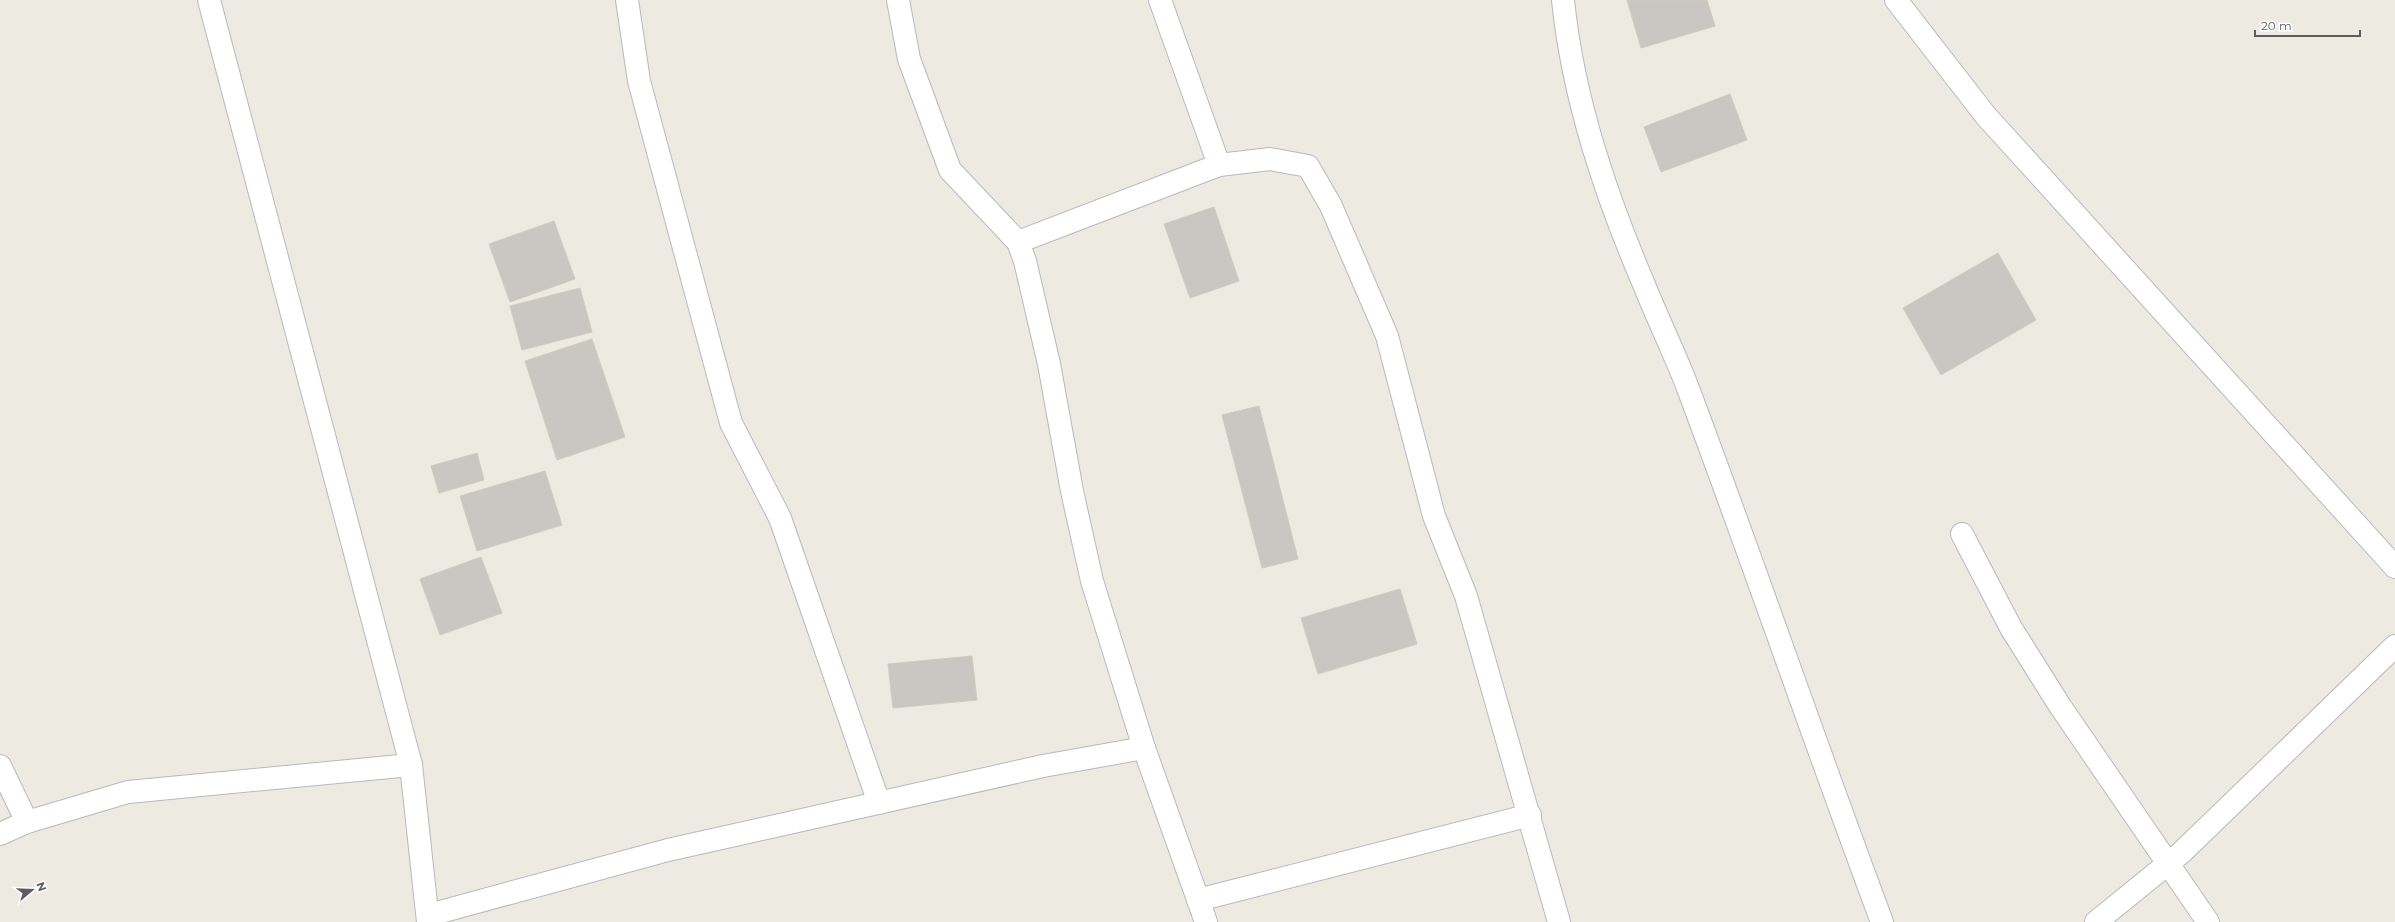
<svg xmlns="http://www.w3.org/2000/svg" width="2395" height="922" font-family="Montserrat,sans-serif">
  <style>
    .building { fill: #cac6c1; stroke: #d1cbc0 }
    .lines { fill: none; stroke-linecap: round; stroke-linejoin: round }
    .minor-casing { stroke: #b7b9be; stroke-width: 24 }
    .minor { stroke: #fff; stroke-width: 22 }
  </style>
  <rect width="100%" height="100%" fill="#eceae1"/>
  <!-- building -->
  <g class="building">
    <path d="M1627 0H1707L1715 26 1641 48Z"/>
    <path d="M1730 94 1747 140 1661 172 1644 127Z"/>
    <path d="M1214 207 1239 281 1190 298 1164 224Z"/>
    <path d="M554 221 575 279 510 302 489 244Z"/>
    <path d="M1998 253 2036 320 1941 375 1903 308Z"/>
    <path d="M580 288 592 332 522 350 510 306Z"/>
    <path d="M592 339 625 437 557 460 525 361Z"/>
    <path d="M1259 406 1298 559 1262 568 1222 415Z"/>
    <path d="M477 453 484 480 439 493 431 466Z"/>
    <path d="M545 471 562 525 477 551 460 496Z"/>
    <path d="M481 557 502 613 440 635 420 579Z"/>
    <path d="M1400 589 1417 644 1318 674 1301 618Z"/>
    <path d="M972 656 977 700 893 708 888 664Z"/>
  </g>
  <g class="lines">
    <!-- minor casing -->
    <g class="minor-casing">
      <g id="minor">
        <path d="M209 0 411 765 428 922"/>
        <path d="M627 0 639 81 731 423 780 518 879 803"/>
        <path d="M898 0 909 59 950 170 1018 242 1025 261 1049 364 1072 491 1092 581 1144 748 1206 922"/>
        <path d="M1160 0 1219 165"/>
        <path d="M1563 0C1573 99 1606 196 1645 287 1659 322 1676 356 1689 391 1755 567 1816 746 1882 922"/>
        <path d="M1896 0 1986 116 2395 567"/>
        <path d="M1018 242 1219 165 1270 159 1308 166 1331 206 1387 336 1434 516 1466 596 1559 922"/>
        <path d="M1962 534 2011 628 2060 706 2208 922"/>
        <path d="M0 766 27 822"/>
        <path d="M0 834 27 822 128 792 411 765"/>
        <path d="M1198 900 1530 815"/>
        <path d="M429 915 668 850 1043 766 1144 748"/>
        <path d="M2096 922 2181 853 2395 646"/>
      </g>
    </g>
    <!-- minor -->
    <use href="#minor" class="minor"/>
  </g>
  <!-- north arrow -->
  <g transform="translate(32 890) rotate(71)" stroke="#ffffff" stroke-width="3" paint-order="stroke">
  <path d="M0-3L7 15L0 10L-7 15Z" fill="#5a5e62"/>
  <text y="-6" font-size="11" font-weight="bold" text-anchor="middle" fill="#5a5e62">N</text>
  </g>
  <!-- scale -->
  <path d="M2255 30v6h105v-6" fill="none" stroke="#5a5e62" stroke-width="2"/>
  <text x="2261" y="30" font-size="12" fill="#5a5e62" stroke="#ffffff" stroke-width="3" paint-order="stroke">20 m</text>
</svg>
